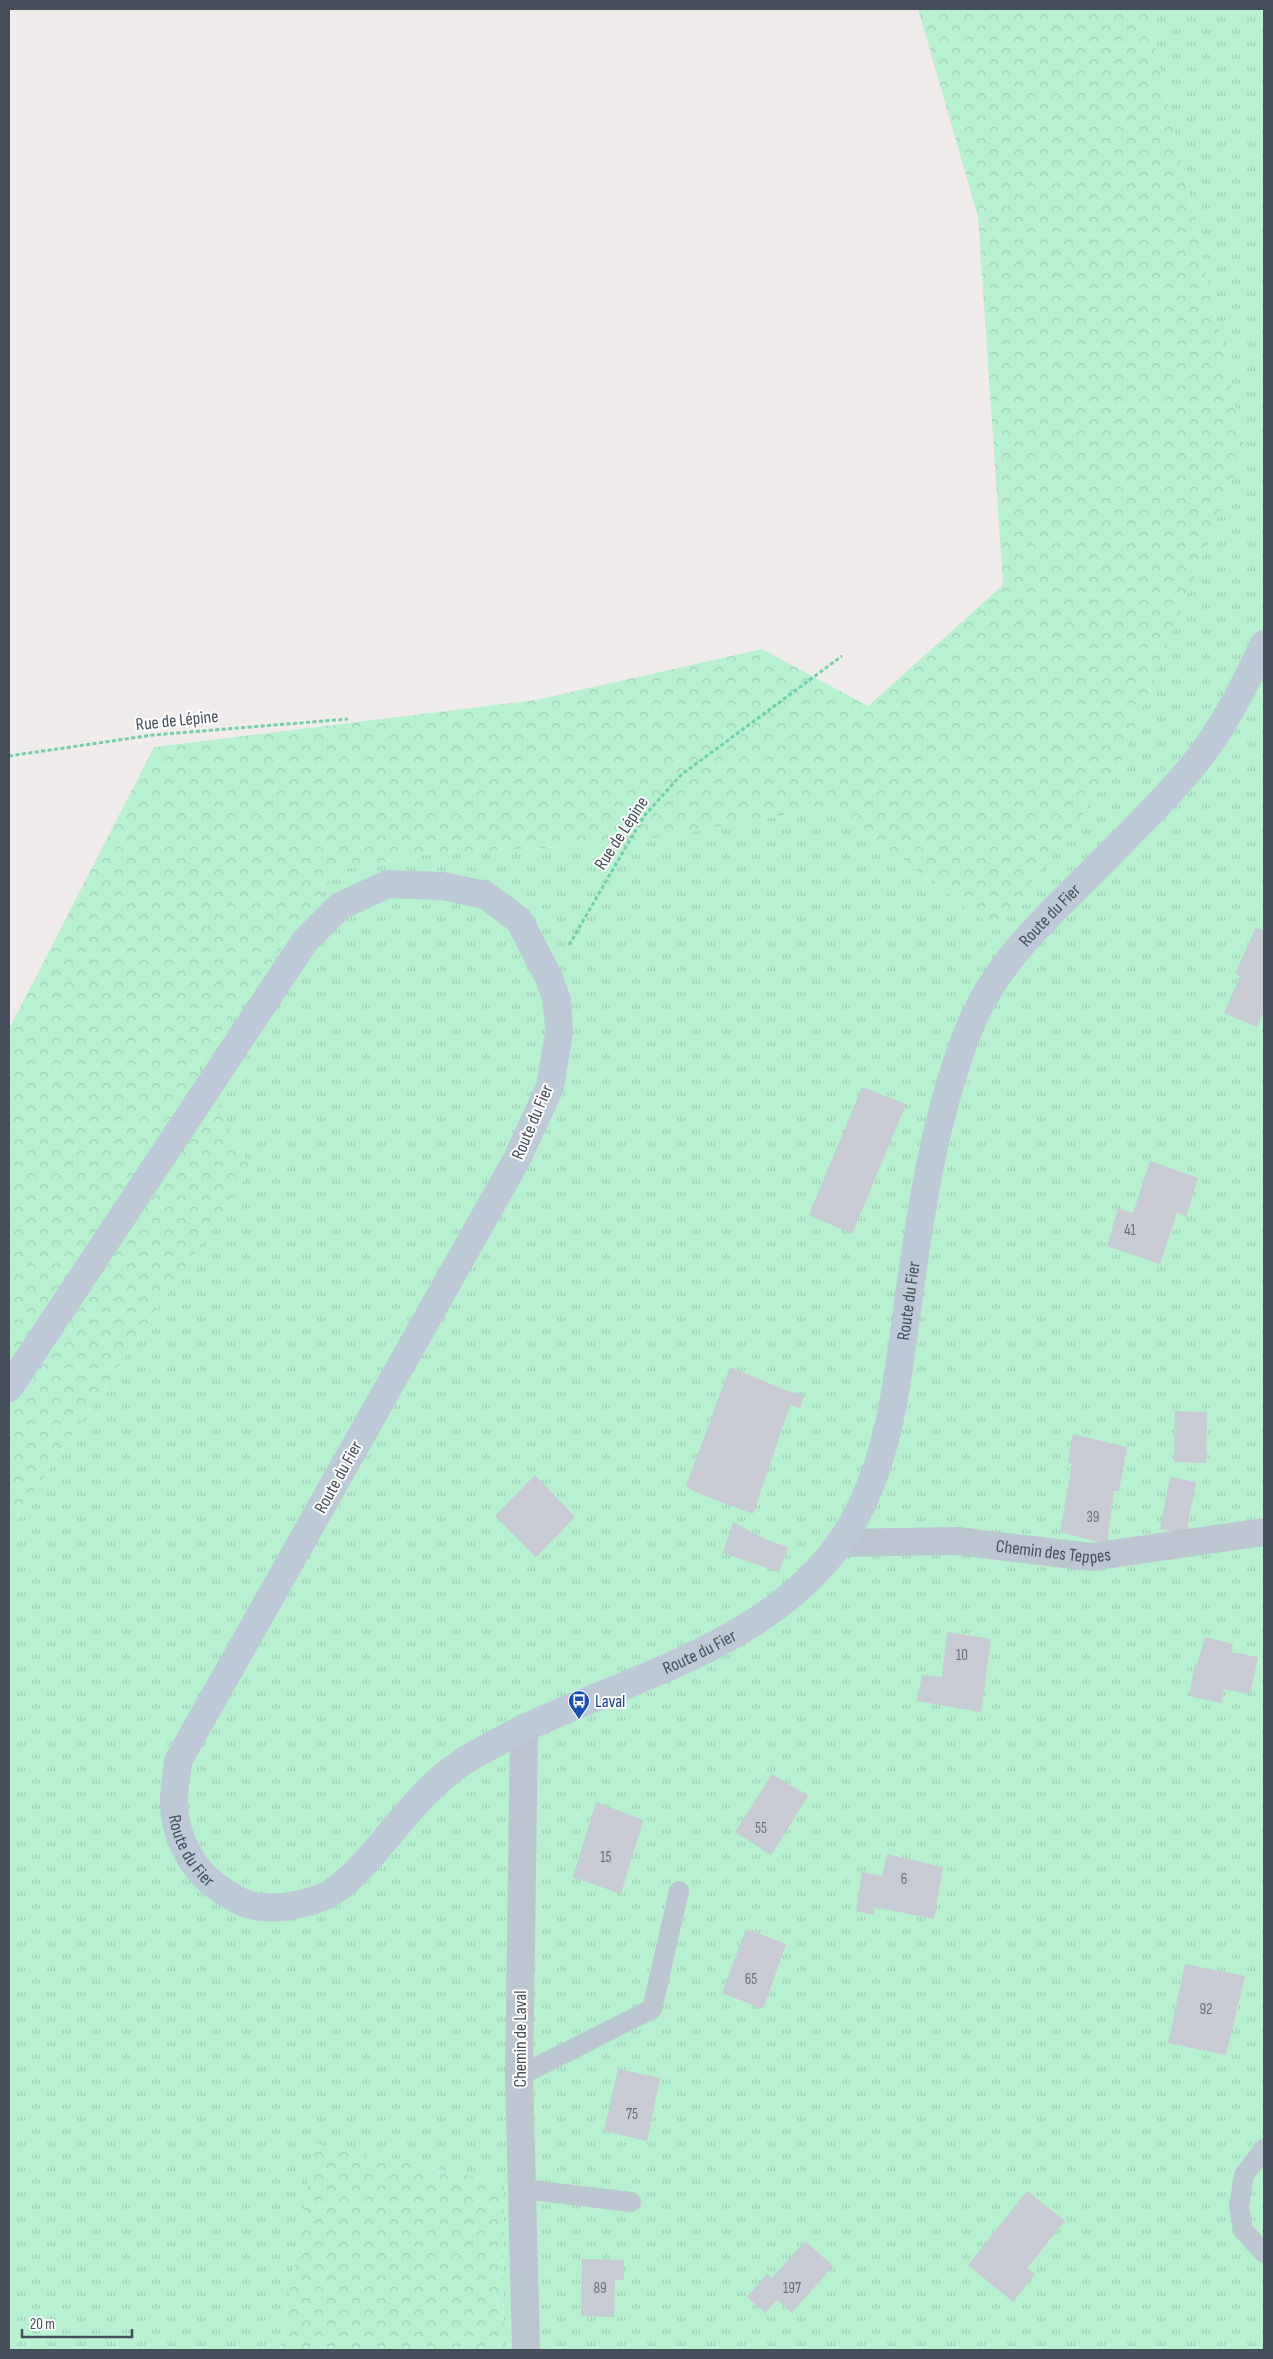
<svg xmlns="http://www.w3.org/2000/svg" width="1273" height="2359" font-family="'Sofia Sans Condensed',sans-serif">
  <style>
    .grass { fill: url(#grass-tufts) }
    .forest { fill: url(#forest-crowns) }
    .building { fill: #c8cbd3 }
    .lines { fill: none; stroke-linecap: round; stroke-linejoin: round }
    .path { stroke: #6ed0a4; stroke-width: 3; stroke-dasharray: 4 2.5; stroke-linecap: butt }
    .lane { stroke: #bcc6d0; stroke-width: 20 }
    .street { stroke: #bcc6d0; stroke-width: 28 }
    .secondary { stroke: #bec9d7; stroke-width: 28 }
    .labels { text-anchor: middle; stroke-width: 4; stroke-linejoin: round; paint-order: stroke }
    .number-label { font-size: 15px; fill: #656e79 }
    .street-label { font-size: 18px; fill: #444f5b; stroke: #fff }
    .transit-label { font-size: 18px; fill: #164399; stroke: #fff; text-anchor: start }
  </style>
  <defs>
    <pattern id="grass-tufts" width="24" height="20" patternUnits="userSpaceOnUse" patternTransform="scale(1.25)"><rect width="24" height="20" fill="#b7f1d0"/><path d="M3 7l-1-3M5 7V3M7 7l1-3M15 17l-1-3M17 17v-4M19 17l1-3" fill="none" stroke="#9fd0b5"/></pattern>
    <pattern id="forest-crowns" width="20" height="18" patternUnits="userSpaceOnUse" patternTransform="scale(1.25)"><rect width="20" height="18" fill="#b7f1d0"/><path d="M2 6a3 3 0 1 1 6 0M12 15a3 3 0 1 1 6 0" fill="none" stroke="#9fd0b5"/></pattern>
  </defs>
  <rect width="100%" height="100%" fill="#f0ecec"/>
  <!-- grass -->
  <path class="grass" d="M1147 9H1264V2350H503L504 2183 315 2144 280 2350H9V1537L20 1513 251 1170 197 1066 338 870 444 852 616 845 832 807 997 930 1245 448Z"/>
  <!-- forest -->
  <g class="forest">
    <path d="M918 9H1147L1245 448 1122 760 997 930 832 807 616 845 444 852 338 870 197 1066 251 1170 20 1513 9 1537V1029L154 747 536 700 762 649 868 706 1003 585 978 217Z"/>
    <path d="M315 2144 504 2183 503 2350H280Z"/>
  </g>
  <!-- building -->
  <g class="building">
    <path d="M1256 927 1264 931V1010L1257 1027 1224 1013 1240 976 1235 974Z"/>
    <path d="M862 1087 906 1104 852 1234 809 1215Z"/>
    <path d="M1150 1161 1198 1178 1186 1217 1177 1212 1160 1264 1107 1246 1118 1208 1133 1213Z"/>
    <path d="M730 1367 788 1391 804 1395 800 1408 790 1405 753 1514 695 1492 686 1486Z"/>
    <path d="M1175 1411 1207 1412 1206 1463 1174 1462Z"/>
    <path d="M1073 1434 1127 1447 1119 1491H1114L1107 1544 1060 1532 1072 1464 1068 1462Z"/>
    <path d="M535 1475 575 1517 536 1557 495 1516Z"/>
    <path d="M1170 1477 1196 1482 1186 1534 1160 1529Z"/>
    <path d="M733 1522 767 1540 788 1547 779 1572 723 1553Z"/>
    <path d="M947 1632 991 1639 981 1712 917 1701 922 1675 942 1677Z"/>
    <path d="M1205 1637 1233 1644 1231 1652 1258 1657 1250 1694 1224 1689 1221 1703 1189 1696 1195 1664 1197 1665Z"/>
    <path d="M772 1774 808 1796 771 1855 735 1832Z"/>
    <path d="M596 1802 643 1820 621 1894 573 1877Z"/>
    <path d="M887 1854 943 1867 934 1919 874 1907V1915L856 1911 862 1872 882 1876Z"/>
    <path d="M746 1929 786 1944 763 2009 722 1993Z"/>
    <path d="M1185 1964 1245 1976 1226 2055 1168 2043Z"/>
    <path d="M618 2069 660 2078 647 2141 604 2131Z"/>
    <path d="M1027 2191 1065 2221 1027 2268 1035 2274 1013 2302 968 2265Z"/>
    <path d="M805 2241 833 2266 792 2313 777 2300 765 2313 747 2297 767 2274 772 2278Z"/>
    <path d="M582 2259 624 2260V2280H615L614 2317 581 2316Z"/>
  </g>
  <g class="lines">
    <!-- path -->
    <g class="path">
      <path d="M9 756 153 735 348 719"/>
      <path d="M569 945 644 816 681 775 842 656"/>
    </g>
    <!-- lane -->
    <g class="lane">
      <path d="M519 2076 652 2009 679 1891"/>
      <path d="M1264 2149 1244 2175 1239 2207 1243 2230 1264 2253"/>
      <path d="M523 2189 631 2202"/>
    </g>
    <!-- street -->
    <g class="street">
      <path id="s1" d="M840 1543 957 1541 1091 1557 1264 1532"/>
      <path d="M524 1728 519 2076 526 2350"/>
    </g>
    <!-- secondary -->
    <path class="secondary" id="s2" d="M9 1388 305 941 340 906 388 884 442 886 485 895 519 920 549 978 557 1000 559 1032 550 1087 517 1159 178 1761C177 1774 174 1787 174 1800 173 1830 189 1865 213 1884 237 1902 252 1910 283 1907 298 1905 316 1901 329 1894 348 1883 364 1864 378 1848 407 1814 434 1777 474 1755 491 1746 508 1736 525 1728 630 1678 765 1645 837 1547 893 1470 897 1373 911 1282 923 1196 937 1110 969 1029 994 966 1038 926 1085 879 1121 843 1159 806 1191 768 1222 731 1244 686 1264 644"/>
  </g>
  <!-- icons -->
  <defs>
    <g id="bus-pin" transform="scale(1.125)"><path d="M0 17L-7.5 6A9.5 9.5 0 1 1 7.5 6Z" fill="#1a4fb4" stroke="#fff"/><path d="M-5-6H5V4H4V6H2V4H-2V6H-4V4H-5ZM-3.5-4V0h7V-4ZM-3.5 1.2v1.5H-2V1.2ZM2 1.2v1.5H3.5V1.2Z" fill="#fff"/></g>
  </defs>
  <g fill-rule="evenodd">
    <use href="#bus-pin" x="579" y="1701"/>
  </g>
  <g class="labels">
    <!-- number labels -->
    <g class="number-label">
      <text x="1130" y="1235">41</text>
      <text x="1093" y="1522">39</text>
      <text x="962" y="1660">10</text>
      <text x="761" y="1833">55</text>
      <text x="606" y="1862">15</text>
      <text x="904" y="1884">6</text>
      <text x="751" y="1984">65</text>
      <text x="1206" y="2014">92</text>
      <text x="632" y="2119">75</text>
      <text x="600" y="2293">89</text>
      <text x="792" y="2293">197</text>
    </g>
    <!-- street labels -->
    <g class="street-label">
      <text transform="translate(177 720) rotate(-6)" y="6">Rue de Lépine</text>
      <text transform="translate(621 833) rotate(-57)" y="6">Rue de Lépine</text>
      <text dy="6" stroke="none"><textPath href="#s2" startOffset="3288">Route du Fier</textPath></text>
      <text transform="translate(532 1122) rotate(-67)" y="6">Route du Fier</text>
      <text dy="6" stroke="none"><textPath href="#s2" startOffset="2868">Route du Fier</textPath></text>
      <text transform="translate(338 1477) rotate(-61)" y="6">Route du Fier</text>
      <text dy="6" stroke="none"><textPath href="#s1" startOffset="214">Chemin des Teppes</textPath></text>
      <text dy="6" stroke="none"><textPath href="#s2" startOffset="2434">Route du Fier</textPath></text>
      <text dy="6" stroke="none"><textPath href="#s2" startOffset="1819">Route du Fier</textPath></text>
      <text transform="translate(520 2039) rotate(-90)" y="6">Chemin de Laval</text>
    </g>
    <!-- transit labels -->
    <g class="transit-label">
      <text x="595" y="1707">Laval</text>
    </g>
  </g>
  <!-- border -->
  <rect width="1273" height="2359" fill="none" stroke="#444f5b" stroke-width="20"/>
  <!-- scale -->
  <path d="M22 2329v8h110v-8" fill="none" stroke="#444f5b" stroke-width="2.5"/>
  <text x="30" y="2329" font-size="15" fill="#444f5b" stroke="#ffffff" stroke-width="4" paint-order="stroke">20 m</text>
</svg>
